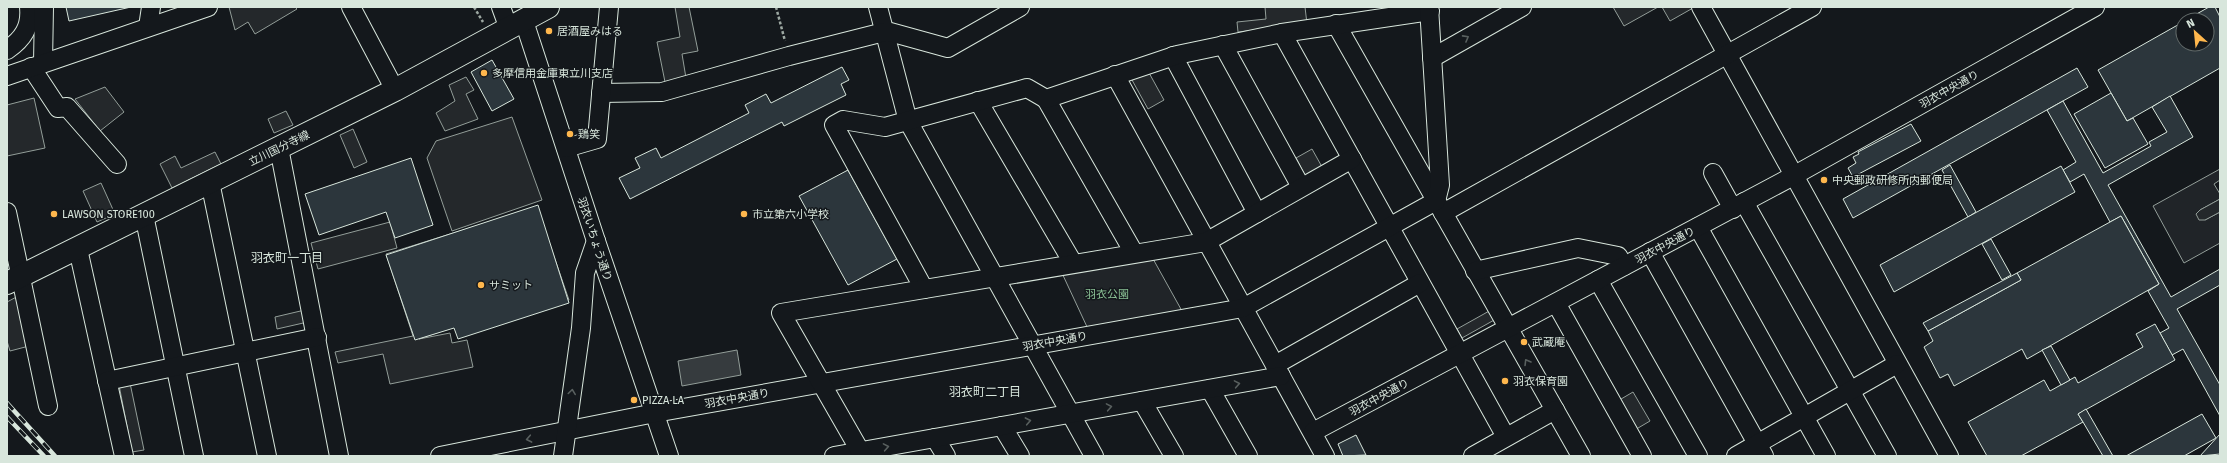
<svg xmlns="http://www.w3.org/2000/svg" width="2227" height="463" font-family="'Fira Sans','Noto Sans JP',sans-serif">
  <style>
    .green { fill: #202428; stroke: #939e99 }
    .parking { fill: #24282b; stroke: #939e99 }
    .water { fill: #363b3e; stroke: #939e99 }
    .building { fill: #2c363c; stroke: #d8e6dc }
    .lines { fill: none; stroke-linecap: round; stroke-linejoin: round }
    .minor-casing { stroke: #d8e6dc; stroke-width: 20 }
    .major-casing { stroke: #d8e6dc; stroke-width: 24 }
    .path { stroke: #9da8a2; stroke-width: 2.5; stroke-dasharray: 3 2; stroke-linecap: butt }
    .minor { stroke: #14181c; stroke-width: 18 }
    .major { stroke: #14181c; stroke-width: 22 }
    .rail-casing { stroke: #d8e6dc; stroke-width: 4.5 }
    .rail { stroke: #14181c; stroke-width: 3; stroke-dasharray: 9; stroke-linecap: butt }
    .oneway { stroke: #59605f }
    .poi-dot { fill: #ffb74d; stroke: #14181c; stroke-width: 1.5 }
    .labels { text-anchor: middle; stroke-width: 3; stroke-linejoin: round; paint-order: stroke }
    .poi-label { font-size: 11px; fill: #d8e6dc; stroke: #14181c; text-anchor: start }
    .street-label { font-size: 11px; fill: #d8e6dc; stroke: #14181c }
    .park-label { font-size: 11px; fill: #8ac095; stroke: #14181c }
    .neighbourhood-label { font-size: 12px; fill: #d8e6dc; stroke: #14181c }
  </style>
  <rect width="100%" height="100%" fill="#14181c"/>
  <!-- green -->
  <g class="green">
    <path d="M2220 169V180L2214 184 2220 194V199L2200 210 2205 220 2220 212V243L2184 263 2153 206Z"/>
    <path d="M1152 257 1182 311 1088 329 1061 271Z"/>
  </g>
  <!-- parking -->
  <g class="parking">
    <path d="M229 7H295L297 9 255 34 248 22 235 30Z"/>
    <path d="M675 7H689L698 51 682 54 686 78 665 82 657 42 680 37Z"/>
    <path d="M1265 7H1305L1307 24 1238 32 1237 22 1266 19Z"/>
    <path d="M1613 7H1658L1624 26Z"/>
    <path d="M1662 7H1693V8L1670 21Z"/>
    <path d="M1148 71 1164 100 1148 109 1132 80Z"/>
    <path d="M466 77 474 90 466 94 478 119 445 131 436 113 455 101 449 85Z"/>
    <path d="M105 87 124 112 100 131 75 99Z"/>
    <path d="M34 98 45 148 7 156V105Z"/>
    <path d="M286 111 293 125 274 133 268 119Z"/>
    <path d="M512 117 542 200 452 231 427 158 436 141Z"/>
    <path d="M353 129 367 162 354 168 340 135Z"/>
    <path d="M1312 149 1326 174 1309 183 1296 158Z"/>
    <path d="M215 152 221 164 172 188 160 164 175 156 181 168Z"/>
    <path d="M101 183 115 214 97 222 83 191Z"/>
    <path d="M2220 199V212L2205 220H2199L2196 214 2200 210Z"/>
    <path d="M537 207 569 300 460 336 457 326 419 339 450 333 452 343 467 340 473 367 390 384 383 354 338 363 335 352 413 336 386 254Z"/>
    <path d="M390 222 397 248 318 269 311 243Z"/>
    <path d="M22 294 29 346 10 351 7 341V302Z"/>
    <path d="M309 309 312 321 277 329 275 317Z"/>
    <path d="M1491 310 1496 319 1462 338 1457 329Z"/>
    <path d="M130 383 144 450 132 452 119 385Z"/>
    <path d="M1633 392 1650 421 1633 431 1616 402Z"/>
  </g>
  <!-- water -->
  <path class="water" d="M737 350 741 375 682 386 678 361Z"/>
  <!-- building -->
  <g class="building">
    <path d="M66 7H131L69 21Z"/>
    <path d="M2209 7H2215L2220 17V68L2127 121 2098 70 2183 22V44H2207V20H2186Z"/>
    <path d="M492 60 514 99 492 111 471 72Z"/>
    <path d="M842 67 849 80 841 84 846 95 784 126 782 122 630 199 619 178 640 168 635 158 656 148 661 158 749 113 745 105 766 94 771 103Z"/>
    <path d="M2077 68 2088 87 1853 218 1843 199Z"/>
    <path d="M2111 93 2127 121 2133 118 2148 144 2105 168 2074 114Z"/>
    <path d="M2170 96 2193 137 2108 185 2171 297 2220 269V285L2177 309 2220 385V416L2183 349 2172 355 2160 333 2169 328 2148 291 2159 284 2121 216 2110 222 2084 174 2070 182 2063 170 2076 162 2047 110 2063 101 2103 173 2151 146 2149 142 2167 132 2152 107Z"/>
    <path d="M1911 124 1921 141 1853 177 1848 168 1856 163 1853 157 1859 154 1858 152Z"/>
    <path d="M411 158 433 225 395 238 386 212 319 235 305 194Z"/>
    <path d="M1950 165 1976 212 1968 217 1942 170Z"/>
    <path d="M2061 166 2075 192 1894 292 1880 265Z"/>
    <path d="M848 170 897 259 848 285 799 196Z"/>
    <path d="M538 205 569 303 458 339 454 328 415 340 386 255Z"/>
    <path d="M2121 216 2159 284 2027 359 2022 349 1954 386 1948 374 1940 378 1924 347 1933 341 1928 331 2021 280 2017 273Z"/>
    <path d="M1991 239 2011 275 2002 280 1982 244Z"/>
    <path d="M2017 273 2021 280 1928 331 1923 323Z"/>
    <path d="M2155 324 2175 360 2078 414 2083 422 2021 456H1987L1968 422 2044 380 2050 391 2075 377 2078 383 2143 347 2136 334Z"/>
    <path d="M2051 346 2070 380 2061 385 2042 350Z"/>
    <path d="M2086 409 2113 456H2103L2083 422 2078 414Z"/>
    <path d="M2202 414 2216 438 2184 456H2126Z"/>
    <path d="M2220 434V454L2200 456Z"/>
    <path d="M1356 435 1366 455 1343 456 1338 444Z"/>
  </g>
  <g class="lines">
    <!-- minor casing -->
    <g class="minor-casing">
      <g id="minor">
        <path d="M351 7 395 90"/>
        <path d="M501 7 509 29"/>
        <path d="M878 7 908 121 1094 456"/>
        <path d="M1701 7 1949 456"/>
        <path d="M524 21 596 241 669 456"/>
        <path d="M1336 24 1581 456"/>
        <path d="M148 27 151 7"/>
        <path d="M1282 33 1506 437"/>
        <path d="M1223 45 1301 187"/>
        <path d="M7 50C23 39 31 27 29 7"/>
        <path d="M1173 56 1257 213"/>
        <path d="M1432 58 1522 7"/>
        <path d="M43 63 44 7"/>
        <path d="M31 67 58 108 67 107 117 164"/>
        <path d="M1115 75 1325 456"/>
        <path d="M7 76 208 7"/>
        <path d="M601 93 662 92 789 56 884 32H890L948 48 1020 7"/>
        <path d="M1046 99 1134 253"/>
        <path d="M978 101 1073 263"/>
        <path d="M279 148 339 456"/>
        <path d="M566 148 597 139 609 7"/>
        <path d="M1713 173 1733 209"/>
        <path d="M210 182 267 456"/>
        <path d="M1744 202 1887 456"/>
        <path d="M7 212 48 406"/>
        <path d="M1443 213 1812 7"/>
        <path d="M144 215 194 456"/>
        <path d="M1698 227 1826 456"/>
        <path d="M78 249 124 456"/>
        <path d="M1650 252 1764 456"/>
        <path d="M1475 271 1578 248 1618 256 1624 266"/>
        <path d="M1598 280 1698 456"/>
        <path d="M924 289 834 125 843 120 885 127 1027 88 1046 99 1177 55 1282 33 1430 11"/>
        <path d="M1556 303 1642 456"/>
        <path d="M1275 365 1420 283"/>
        <path d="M107 381 317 337"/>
        <path d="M1210 389 1248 456"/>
        <path d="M1142 401 1174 456"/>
        <path d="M1002 426 1020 456"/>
        <path d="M1313 432 1795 175 2095 7"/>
        <path d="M935 438 946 456"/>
        <path d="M440 456 655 413 1243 308 1436 201 1440 185 1429 7"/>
        <path d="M563 456 581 328 585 273 596 241"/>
        <path d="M834 456 1281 376"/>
        <path d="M863 456 781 313 1206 242 1352 159"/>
        <path d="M1473 456 1555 410"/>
        <path d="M1736 456 1897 364"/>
      </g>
    </g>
    <!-- major casing -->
    <g class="major-casing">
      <path id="major" d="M7 283 395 90 548 7"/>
    </g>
    <!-- path -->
    <g class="path">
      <path d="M474 7 483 22"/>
      <path d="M776 7 785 41"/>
    </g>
    <!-- minor -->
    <use href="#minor" class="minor"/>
    <!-- major -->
    <use href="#major" class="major"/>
    <!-- rail casing -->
    <g class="rail-casing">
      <g id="rail">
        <path d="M7 403 55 456"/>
        <path d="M7 417 44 456"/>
      </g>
    </g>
    <!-- rail -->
    <use href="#rail" class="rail"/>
  </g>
  <!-- one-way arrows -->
  <defs><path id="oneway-chevron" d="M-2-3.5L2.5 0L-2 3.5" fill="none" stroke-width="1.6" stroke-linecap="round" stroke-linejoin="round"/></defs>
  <g class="oneway">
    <use href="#oneway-chevron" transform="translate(1466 38) rotate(-29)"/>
    <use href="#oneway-chevron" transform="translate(1527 362) rotate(-121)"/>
    <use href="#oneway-chevron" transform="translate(1237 384) rotate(-10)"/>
    <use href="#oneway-chevron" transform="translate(572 392) rotate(-82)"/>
    <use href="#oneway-chevron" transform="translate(1109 407) rotate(-10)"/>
    <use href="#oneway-chevron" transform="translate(1028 421) rotate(-11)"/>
    <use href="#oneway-chevron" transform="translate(529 439) rotate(169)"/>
    <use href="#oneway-chevron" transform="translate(886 447) rotate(-10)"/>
  </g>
  <!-- markers -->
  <g class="poi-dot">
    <circle cx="549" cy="31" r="4"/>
    <circle cx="484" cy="73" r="4"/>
    <circle cx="570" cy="134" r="4"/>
    <circle cx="1824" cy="180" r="4"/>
    <circle cx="54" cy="214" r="4"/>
    <circle cx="744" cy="214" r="4"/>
    <circle cx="481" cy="285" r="4"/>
    <circle cx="1524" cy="342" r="4"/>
    <circle cx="1505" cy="381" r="4"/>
    <circle cx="634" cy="400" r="4"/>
  </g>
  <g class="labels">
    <!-- poi labels -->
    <g class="poi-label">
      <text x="557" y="35">居酒屋みはる</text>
      <text x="492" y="77">多摩信用金庫東立川支店</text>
      <text x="578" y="138">鶏笑</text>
      <text x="1832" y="184">中央郵政研修所内郵便局</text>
      <text x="62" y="218">LAWSON STORE100</text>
      <text x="752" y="218">市立第六小学校</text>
      <text x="489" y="289">サミット</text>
      <text x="1532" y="346">武蔵庵</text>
      <text x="1513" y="385">羽衣保育園</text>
      <text x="642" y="404">PIZZA LA</text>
    </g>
    <!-- street labels -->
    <g class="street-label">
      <text transform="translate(1949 89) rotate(-29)" y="4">羽衣中央通り</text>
      <text transform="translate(279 148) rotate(-26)" y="4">立川国分寺線</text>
      <text transform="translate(595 239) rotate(72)" y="4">羽衣いちょう通り</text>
      <text transform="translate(1665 245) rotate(-28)" y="4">羽衣中央通り</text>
      <text transform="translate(1055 341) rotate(-10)" y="4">羽衣中央通り</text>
      <text transform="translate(1379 397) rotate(-28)" y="4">羽衣中央通り</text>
      <text transform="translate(737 398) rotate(-10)" y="4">羽衣中央通り</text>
    </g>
    <!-- park labels -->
    <g class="park-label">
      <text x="1107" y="298">羽衣公園</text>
    </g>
    <!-- neighbourhood labels -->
    <g class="neighbourhood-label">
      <text x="287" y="262">羽衣町一丁目</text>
      <text x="985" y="396">羽衣町二丁目</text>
    </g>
  </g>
  <!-- border -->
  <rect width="2227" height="463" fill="none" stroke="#d8e6dc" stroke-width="16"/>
  <!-- north arrow -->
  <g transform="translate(2195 32) rotate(333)"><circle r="19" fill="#14181c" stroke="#626a69"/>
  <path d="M0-3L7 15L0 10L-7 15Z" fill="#ffb74d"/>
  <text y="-6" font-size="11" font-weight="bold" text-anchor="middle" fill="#d8e6dc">N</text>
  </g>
</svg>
